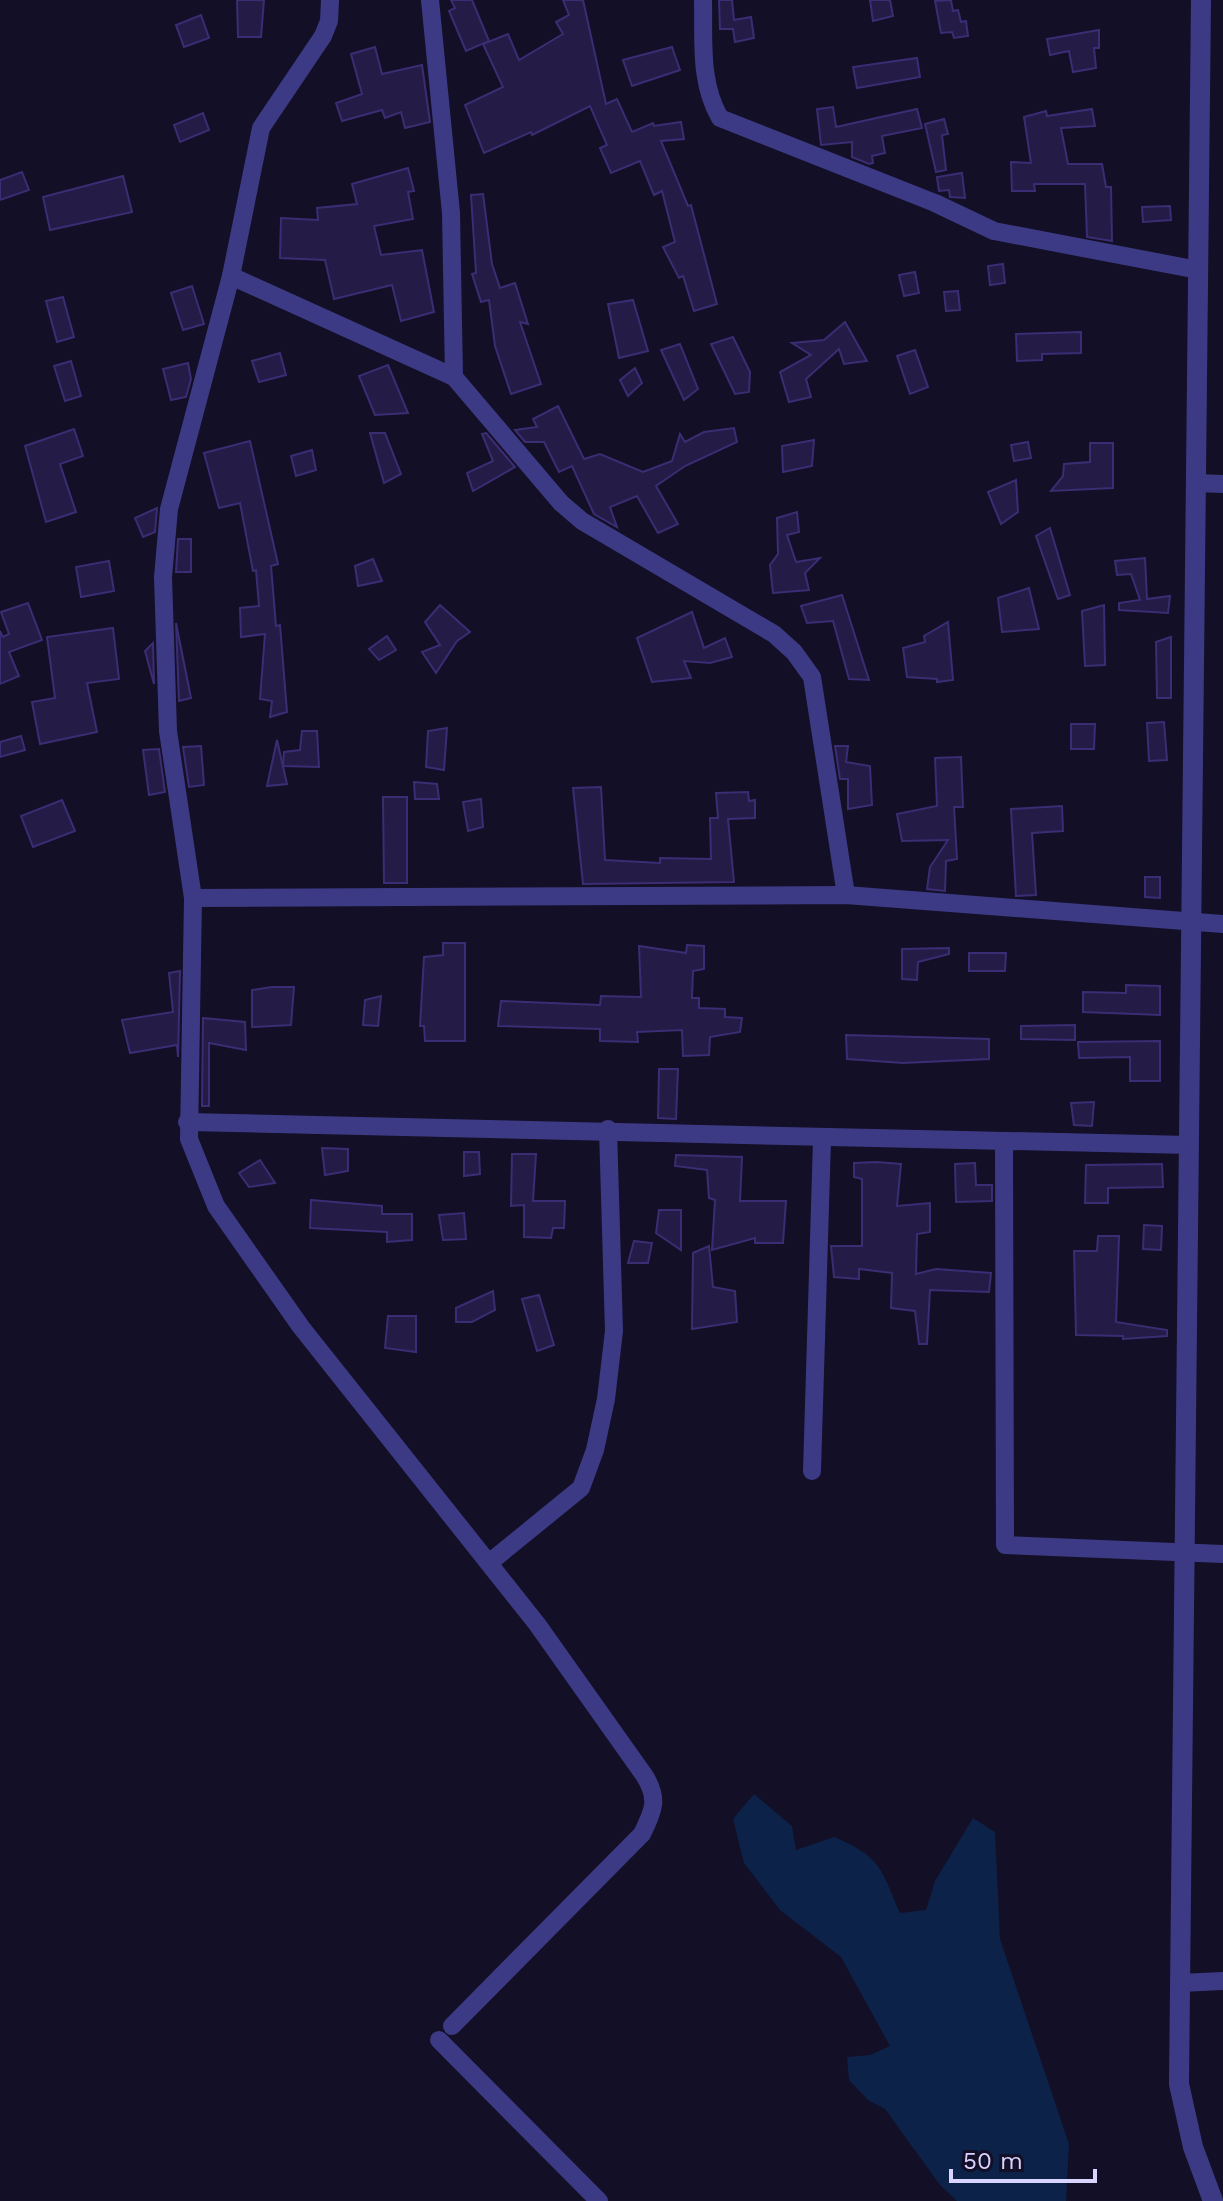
<svg xmlns="http://www.w3.org/2000/svg" width="1223" height="2201" font-family="'Work Sans',sans-serif">
  <style>
    .water { fill: #0c2248 }
    .building { fill: #241b47; stroke: #3b2d73; stroke-width: 2 }
    .lines { fill: none; stroke-linecap: round; stroke-linejoin: round }
    .minor { stroke: #3d3a85; stroke-width: 18 }
    .tertiary { stroke: #3d3a85; stroke-width: 20 }
  </style>
  <rect width="100%" height="100%" fill="#130f26"/>
  <!-- water -->
  <path class="water" d="M754 1794 792 1826 796 1850 834 1837C882 1857 881 1869 900 1913L926 1910 935 1881 973 1818 995 1832 1000 1939 1069 2144 1066 2201H957L940 2185 885 2109 868 2100 849 2080 847 2057 870 2055 890 2046 841 1957 780 1910 744 1863 733 1819Z"/>
  <!-- building -->
  <g class="building">
    <path d="M237 0H264L261 37H238Z"/>
    <path d="M451 0H472L489 41 466 51 449 11 455 8Z"/>
    <path d="M563 0H583L606 104 617 99 632 132 653 123 654 126 681 122 684 139 661 141 688 206 691 205 717 304 694 311 683 276 679 278 663 247 675 242 662 191 654 195 640 161 611 173 600 148 607 145 590 106 532 135 531 132 484 153 465 105 503 87 483 44 508 34 519 60 563 34 556 22 569 15Z"/>
    <path d="M719 0H732L734 20 751 17 754 38 735 42 733 29H720Z"/>
    <path d="M870 0H890L893 16 873 21Z"/>
    <path d="M951 0 953 11 958 10 961 22 966 21 968 36 954 38 952 32 941 33 935 1Z"/>
    <path d="M201 15 209 38 184 47 176 25Z"/>
    <path d="M1099 30V48H1094L1096 68 1073 72 1069 51 1050 55 1047 39Z"/>
    <path d="M375 47 382 74 422 65 430 122 405 128 401 112 385 118 382 110 342 121 336 103 362 94 351 54Z"/>
    <path d="M672 47 680 70 632 86 623 60Z"/>
    <path d="M917 58 920 77 857 88 853 67Z"/>
    <path d="M833 107 836 127 917 109 922 128 882 136 885 153 872 156 873 163 869 164 852 157V142L821 145 817 109Z"/>
    <path d="M1092 109 1095 126 1061 128 1068 164H1102L1106 187H1111L1112 241 1087 237 1085 184H1034L1035 191H1012L1011 162 1031 163 1024 117 1046 111 1047 116Z"/>
    <path d="M203 113 209 130 180 142 174 125Z"/>
    <path d="M944 119 948 134 942 135 946 170 936 172 925 124Z"/>
    <path d="M408 168 414 191 408 192 413 219 374 226 381 255 422 250 434 312 401 321 392 285 334 299 325 260 280 258 281 218 318 220 317 208 357 204 352 184Z"/>
    <path d="M22 172 29 190 0 200V180Z"/>
    <path d="M962 173 965 198 950 197 949 190 939 191 937 177Z"/>
    <path d="M123 176 132 212 50 230 43 197Z"/>
    <path d="M483 194 492 264 500 288 515 283 528 324 520 322 541 384 511 394 495 346 489 300 481 302 472 274 476 273 471 195Z"/>
    <path d="M1170 206 1171 220 1143 222 1142 207Z"/>
    <path d="M1003 264 1005 283 990 285 988 266Z"/>
    <path d="M915 272 919 293 904 296 899 275Z"/>
    <path d="M192 286 204 324 183 330 171 293Z"/>
    <path d="M958 291 960 310 946 311 944 292Z"/>
    <path d="M63 297 74 337 57 342 46 301Z"/>
    <path d="M633 300 648 351 619 358 608 304Z"/>
    <path d="M845 322 867 361 844 364 839 349 806 379 811 397 789 402 780 372 811 355 792 343 824 340Z"/>
    <path d="M1081 332V353L1042 354V360L1017 361 1016 334Z"/>
    <path d="M733 337 750 372 749 392 735 394 711 344Z"/>
    <path d="M680 344 698 389 684 400 661 350Z"/>
    <path d="M915 350 928 387 910 394 897 356Z"/>
    <path d="M280 353 286 375 259 382 252 361Z"/>
    <path d="M71 361 81 396 65 401 54 366Z"/>
    <path d="M188 363 191 379 186 397 171 400 163 369Z"/>
    <path d="M388 365 408 413 375 415 359 376Z"/>
    <path d="M635 368 642 383 628 396 620 380Z"/>
    <path d="M558 406 584 459 600 454 643 472 672 461 680 434 685 442 704 432 734 428 737 442 685 466 656 486 678 524 658 533 637 496 610 507 617 527 594 514 572 466 559 472 544 442H525L515 430 537 427 533 419Z"/>
    <path d="M74 429 83 456 60 464 76 512 46 522 25 446Z"/>
    <path d="M370 433H385L401 474 384 483Z"/>
    <path d="M486 433 515 467 473 491 467 473 493 461 482 434Z"/>
    <path d="M814 440 812 466 783 472 782 446Z"/>
    <path d="M250 441 278 564 271 566 276 626 280 625 287 712 270 717 272 701 260 699 265 634 241 637 240 608 259 606 256 570 253 571 240 503 219 508 204 453Z"/>
    <path d="M1028 442 1031 458 1014 461 1011 445Z"/>
    <path d="M1090 443H1113V488L1051 491 1063 476 1064 464 1090 462Z"/>
    <path d="M312 450 316 470 296 476 291 456Z"/>
    <path d="M1016 480 1018 512 1001 524 988 492Z"/>
    <path d="M157 508 155 532 143 537 135 518Z"/>
    <path d="M797 512 799 532 787 535 796 562 820 558 805 573 809 590 773 593 770 565 778 554 777 518Z"/>
    <path d="M1050 528 1070 595 1058 599 1036 536Z"/>
    <path d="M178 539H191V572H176Z"/>
    <path d="M1145 558 1147 599 1170 596 1168 613 1119 610V603L1140 600 1131 574 1117 575 1115 561Z"/>
    <path d="M373 559 382 581 358 586 355 566Z"/>
    <path d="M109 561 114 591 81 597 76 567Z"/>
    <path d="M1029 588 1039 629 1002 632 998 598Z"/>
    <path d="M842 595 869 680 849 679 833 621 807 623 801 606Z"/>
    <path d="M28 603 42 640 9 652 19 676 0 684V631L3 637 9 634 1 612Z"/>
    <path d="M440 605 470 632 457 641 436 673 422 652 440 645 425 622Z"/>
    <path d="M1104 605 1105 665 1085 666 1082 611Z"/>
    <path d="M692 612 704 648 725 638 732 657 710 663 684 661 691 678 652 682 637 638Z"/>
    <path d="M948 622 953 680 937 682V679L907 677 903 648 925 642 924 636Z"/>
    <path d="M176 623 191 698 179 701Z"/>
    <path d="M113 628 119 679 87 683 97 732 40 744 32 702 55 698 47 637Z"/>
    <path d="M387 636 396 650 379 660 369 649Z"/>
    <path d="M1171 637V698H1157L1156 642Z"/>
    <path d="M153 643 154 684 145 651Z"/>
    <path d="M1164 722 1167 760 1149 761 1147 723Z"/>
    <path d="M1071 724H1095L1094 749H1071Z"/>
    <path d="M447 728 444 770 426 767 428 731Z"/>
    <path d="M302 731H317L319 767 283 766 284 752 300 750Z"/>
    <path d="M21 736 25 750 0 757V742Z"/>
    <path d="M277 740 287 784 267 786Z"/>
    <path d="M201 746 204 785 189 787 183 747Z"/>
    <path d="M835 746H848L846 762 870 766 872 805 848 809V779H840Z"/>
    <path d="M159 749 165 792 149 795 143 750Z"/>
    <path d="M961 757 963 807H954L957 859 946 861 945 891 927 889 930 867 948 840 902 841 897 814 937 806 935 758Z"/>
    <path d="M414 782 437 784 439 799H415Z"/>
    <path d="M601 787 605 860 660 863V858L711 859 710 818H718L716 793 748 792 749 801 755 800V818L728 819 734 882 583 884 573 788Z"/>
    <path d="M383 797H407V883H384Z"/>
    <path d="M481 799 483 827 468 831 463 802Z"/>
    <path d="M62 800 75 831 33 847 21 816Z"/>
    <path d="M1062 806 1063 831 1032 833 1036 895 1016 896 1011 809Z"/>
    <path d="M1145 877H1160V898L1145 897Z"/>
    <path d="M443 943H465V1041H425L424 1026H420L424 957 443 955Z"/>
    <path d="M687 945 704 946V969L693 971 692 998H699V1008L725 1009V1017L742 1018 740 1032 710 1037 709 1055 683 1056 682 1030 637 1032 638 1042 600 1041V1029L498 1026 501 1001 600 1005 601 996 641 997 639 946 686 953Z"/>
    <path d="M949 948V954L918 962 917 980 902 979V949Z"/>
    <path d="M969 953H1006L1005 971H969Z"/>
    <path d="M180 971 178 1057 177 1045 130 1053 122 1020 173 1012 169 973Z"/>
    <path d="M1126 985 1160 986V1015L1083 1012V992L1126 993Z"/>
    <path d="M272 987H294L291 1025 252 1027V990Z"/>
    <path d="M381 996 378 1026 363 1025 365 1000Z"/>
    <path d="M203 1018 245 1022 246 1050 209 1043V1106H202Z"/>
    <path d="M1075 1025V1040L1021 1039V1026Z"/>
    <path d="M846 1035 989 1039V1059L903 1063 847 1059Z"/>
    <path d="M1160 1041V1081H1130V1057L1079 1058 1078 1042Z"/>
    <path d="M659 1069H678L676 1119 658 1118Z"/>
    <path d="M1094 1102 1092 1126 1074 1125 1071 1103Z"/>
    <path d="M322 1148 348 1149V1171L325 1175Z"/>
    <path d="M464 1152H479L480 1174 464 1176Z"/>
    <path d="M512 1154H536L533 1201H565L564 1228H553L551 1238 524 1237V1205L511 1206Z"/>
    <path d="M676 1155 742 1157 740 1201H786L783 1243H755V1238L712 1250 715 1200 709 1198 707 1170 675 1166Z"/>
    <path d="M260 1160 275 1183 249 1187 239 1173Z"/>
    <path d="M877 1162 901 1164 897 1206 930 1203V1232L917 1234 916 1274 936 1269 991 1273 989 1292 930 1290 927 1344H919L915 1311 891 1308 892 1273 859 1269V1279L834 1277 831 1246H862V1179L854 1177V1163Z"/>
    <path d="M975 1163 976 1185H992V1201L956 1202 955 1164Z"/>
    <path d="M1162 1164 1163 1187 1108 1188V1203H1085L1086 1165Z"/>
    <path d="M311 1200 382 1206V1214H412V1240L387 1242V1232L310 1228Z"/>
    <path d="M659 1210H681V1250L656 1233Z"/>
    <path d="M464 1213 466 1239 443 1240 439 1215Z"/>
    <path d="M1144 1225 1162 1226 1161 1250 1143 1249Z"/>
    <path d="M1098 1236H1119L1116 1322 1167 1330V1336L1123 1339V1336L1076 1335 1074 1251H1097Z"/>
    <path d="M634 1241 652 1243 648 1263H628Z"/>
    <path d="M709 1246 713 1287 735 1291 737 1322 692 1329 693 1253Z"/>
    <path d="M493 1291 495 1310 472 1322H456V1308Z"/>
    <path d="M539 1295 554 1345 537 1351 522 1299Z"/>
    <path d="M388 1316H416V1352L385 1348Z"/>
  </g>
  <g class="lines">
    <!-- minor -->
    <g class="minor">
      <path d="M330 0 329 21 323 36 261 128 231 276 169 509 163 577 168 731 193 898 189 1139 216 1206 301 1327 537 1624 644 1775C659 1798 654 1810 642 1834L452 2026"/>
      <path d="M430 0 451 213 454 377"/>
      <path d="M703 0C704 40 699 82 720 118L935 203 994 231 1198 270"/>
      <path d="M231 276 454 377 561 503 582 521 774 634 794 652 812 677 846 895"/>
      <path d="M1196 483 1223 484"/>
      <path d="M193 898 846 895 1223 924"/>
      <path d="M187 1122C521 1128 855 1140 1189 1145"/>
      <path d="M1004 1142 1005 1545 1223 1554"/>
      <path d="M812 1471 822 1140"/>
      <path d="M489 1563 581 1488 595 1450 606 1399 614 1331 608 1129"/>
      <path d="M1180 1983 1223 1981"/>
      <path d="M439 2040 599 2201"/>
    </g>
    <!-- tertiary -->
    <path class="tertiary" d="M1201 0 1179 2084 1193 2147 1213 2201"/>
  </g>
  <!-- scale -->
  <path d="M951 2169v12h144v-12" fill="none" stroke="#d9d4ff" stroke-width="4"/>
  <text x="963" y="2169" font-size="24" fill="#d9d4ff" stroke="#130f26" stroke-width="6" paint-order="stroke">50 m</text>
</svg>
